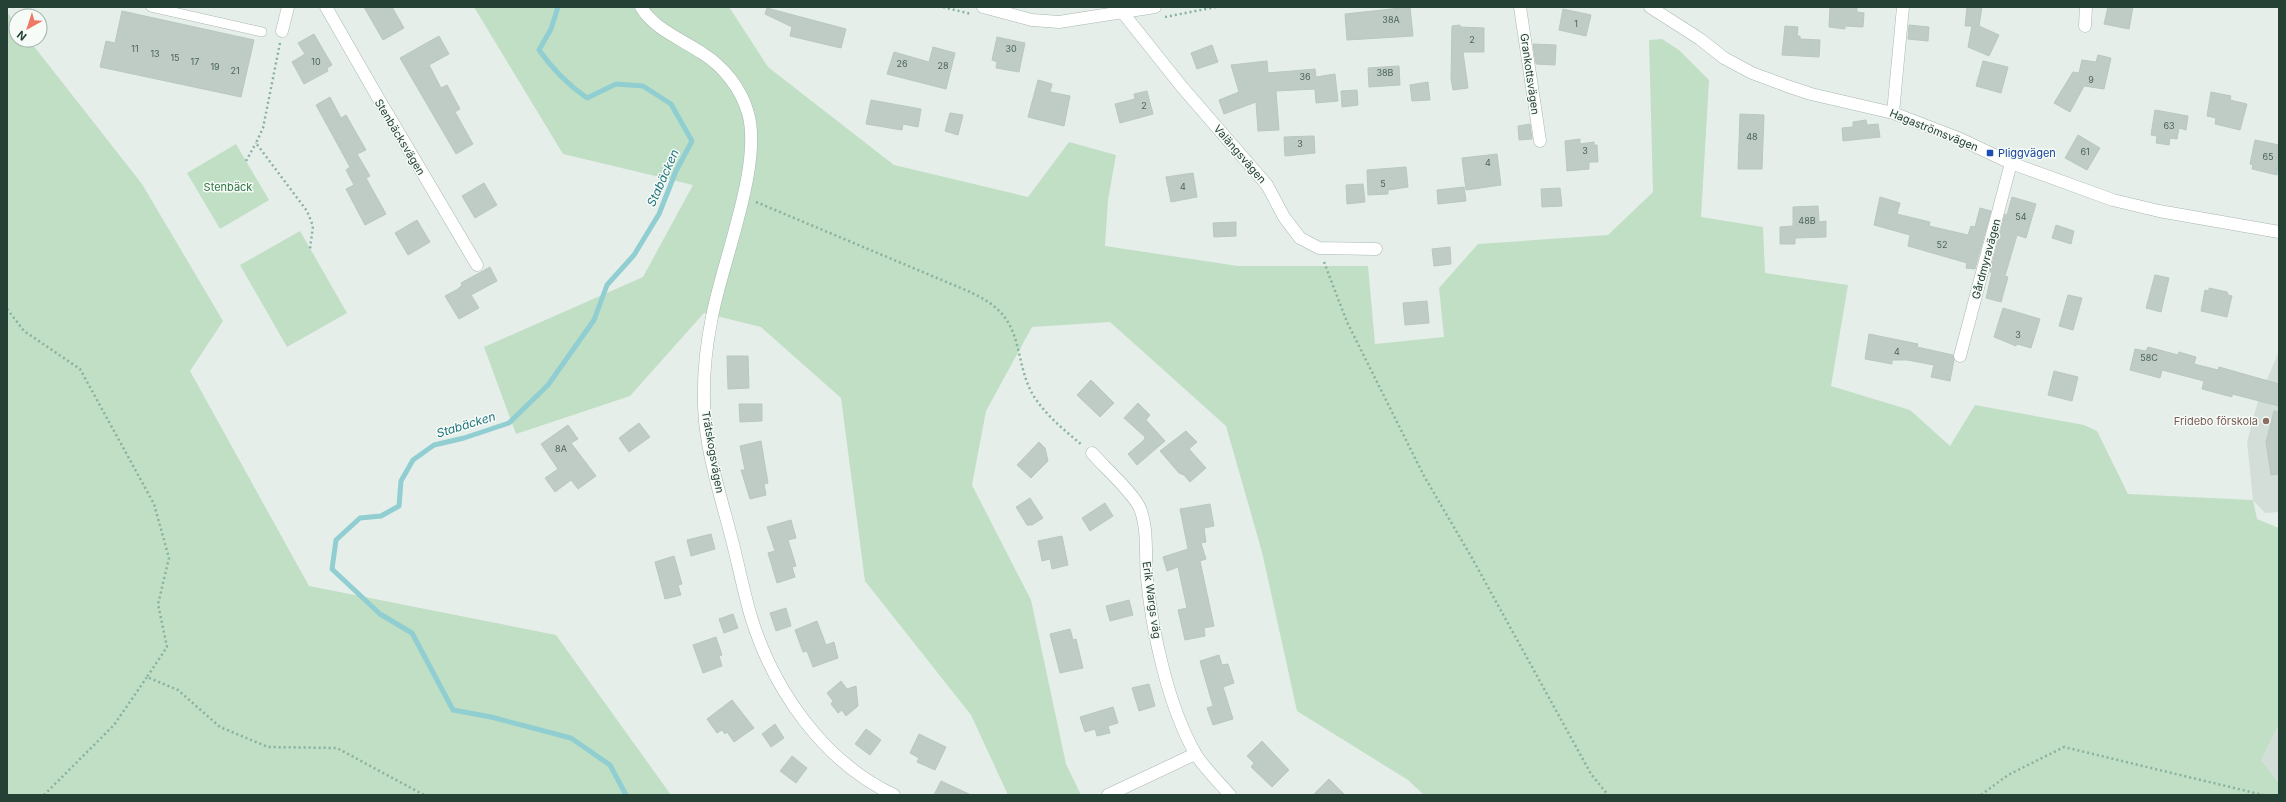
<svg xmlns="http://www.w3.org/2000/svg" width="2286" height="802" font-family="Inter,sans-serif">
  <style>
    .built { fill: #d4ded9 }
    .green { fill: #c0dfc5 }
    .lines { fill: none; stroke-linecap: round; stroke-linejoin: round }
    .stream { stroke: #90ced1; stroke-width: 5 }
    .building { fill: #beccc5; stroke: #b8c8c0 }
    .service-casing { stroke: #a8b7b0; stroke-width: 10 }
    .minor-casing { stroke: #a8b7b0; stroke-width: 13 }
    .tertiary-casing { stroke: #a8b7b0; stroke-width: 13 }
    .path { stroke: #87b1a0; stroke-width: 2.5; stroke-dasharray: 2 3; stroke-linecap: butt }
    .service { stroke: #fff; stroke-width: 9 }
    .minor { stroke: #fff; stroke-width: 12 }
    .tertiary { stroke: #fff; stroke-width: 12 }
    .transit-dot { fill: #1a4fb4; stroke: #f7fbf8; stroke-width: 1.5 }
    .education-dot { fill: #8d6e63; stroke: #f7fbf8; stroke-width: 1.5 }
    .labels { text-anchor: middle; stroke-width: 3; stroke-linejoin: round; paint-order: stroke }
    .number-label { font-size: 9px; fill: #4b645a }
    .street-label { font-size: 11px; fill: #254136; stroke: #f7fbf8 }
    .transit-label { font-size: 11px; fill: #164399; stroke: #f7fbf8; text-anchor: start }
    .park-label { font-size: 11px; fill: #307744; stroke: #f7fbf8 }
    .education-label { font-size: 11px; fill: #785e54; stroke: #f7fbf8; text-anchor: end }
    .water-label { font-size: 12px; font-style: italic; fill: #20767c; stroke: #f7fbf8 }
  </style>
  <rect width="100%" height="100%" fill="#e6eeea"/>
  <!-- built -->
  <g class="built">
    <path d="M2279 351V512L2265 513 2253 500 2247 442 2258 401Z"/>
    <path d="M2279 724V783L2261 760Z"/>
  </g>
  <!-- green -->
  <g class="green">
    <path d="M474 7H729L768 67 894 165 1028 197 1069 142 1116 155 1108 200 1105 246 1238 266H1368L1375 344 1444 337 1439 288 1478 244 1608 235 1653 192 1649 40 1662 39 1679 50 1709 80 1701 217 1763 227 1765 273 1848 285 1831 386 1910 410 1950 446 1975 405 2084 425 2097 431 2128 494 2253 500 2257 519 2279 528V724L2261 760 2279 783V795H1424L1408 780 1297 711 1262 552 1226 426 1110 322 1032 327 986 411 972 485 1031 600 1066 764 1081 795H1008L971 715 865 581 841 398 761 327 704 313 630 396 516 434 484 347 643 277 693 185 563 154Z"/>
    <path d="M7 12 16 24V40H29L142 184 223 321 190 371 309 586 556 635 671 795H7Z"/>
    <path d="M236 144 269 200 220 229 187 173Z"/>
    <path d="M300 231 347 313 287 347 240 265Z"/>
  </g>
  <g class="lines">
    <!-- stream -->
    <path class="stream" d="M558 7 551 29 539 50C553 70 567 84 587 98L616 84 643 86 671 104 692 141 676 171 659 214 634 255 607 285 594 320 548 385 509 423 464 438 434 445 413 460 401 481 399 506 381 516 360 518 336 540 332 569 380 614 412 633 453 710 491 717 571 738 610 765 626 795"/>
  </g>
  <!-- building -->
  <g class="building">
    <path d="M364 7H392L404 28 383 40Z"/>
    <path d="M1410 7 1413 36 1347 40 1345 14Z"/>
    <path d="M1830 7H1857V12L1864 13 1863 27 1845 26V29L1829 27Z"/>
    <path d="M1967 7H1982L1979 26 1999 35 1989 56 1968 47 1972 26H1965Z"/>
    <path d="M2108 7H2133L2129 29 2104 24Z"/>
    <path d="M767 8 846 29 841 48 790 36 792 27 765 14Z"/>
    <path d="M1563 9 1591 15 1586 36 1559 30Z"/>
    <path d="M122 11 254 40 241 97 100 67 106 41 115 43Z"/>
    <path d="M1460 25V27L1484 28V52H1463L1468 88 1453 90 1451 79 1452 26Z"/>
    <path d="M1909 25 1929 27 1928 41 1908 39Z"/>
    <path d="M1785 26 1798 27 1797 36H1800V39L1820 40 1819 57 1782 55Z"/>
    <path d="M314 34 332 65 327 68 328 71 304 84 292 62 305 54 298 43Z"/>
    <path d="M439 36 449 54 429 65 441 88 447 85 460 109 455 112 473 144 456 154 400 58Z"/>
    <path d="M997 37 1025 43 1019 72 996 68 997 62 992 60Z"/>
    <path d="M1533 44 1556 45 1555 65 1536 64Z"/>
    <path d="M1212 45 1218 62 1197 69 1191 53Z"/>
    <path d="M933 47 955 53 946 89 887 74 894 52 929 62Z"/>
    <path d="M2098 55 2111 58 2104 89 2084 86 2070 112 2054 103 2073 72 2079 73 2082 60 2096 62Z"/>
    <path d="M1267 61 1268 73 1315 69 1316 77 1335 74 1338 101 1316 103 1315 89 1276 91 1279 130 1258 131 1256 102 1224 114 1219 100 1239 92 1231 65Z"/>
    <path d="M1983 61 2008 67 2001 93 1976 86Z"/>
    <path d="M1399 66 1400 85 1369 87 1368 68Z"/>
    <path d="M1038 80 1052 84 1050 92 1070 96 1064 126 1028 117Z"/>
    <path d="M1428 82 1430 100 1412 101 1410 85Z"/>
    <path d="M1357 90 1358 105 1342 107 1341 91Z"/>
    <path d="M1147 91 1153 114 1120 123 1115 104 1135 99 1134 94Z"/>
    <path d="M2211 92 2231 96 2230 100 2247 104 2240 130 2215 124 2216 118 2207 116Z"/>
    <path d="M330 97 341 118 346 115 366 150 357 154 370 176 366 178 386 214 365 225 346 189 354 185 346 170 350 167 316 105Z"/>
    <path d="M871 100 921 109 918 127 903 124 902 130 866 124Z"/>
    <path d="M2155 110 2188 116 2186 130 2179 128 2177 139 2170 138 2169 145 2156 143 2157 136 2151 135Z"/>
    <path d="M950 113 963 115 958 135 945 131Z"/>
    <path d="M1740 114 1764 115 1762 169H1738Z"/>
    <path d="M1866 120 1867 125 1878 124 1880 137 1843 141 1842 128 1853 127V122Z"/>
    <path d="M1530 124 1532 139 1519 140 1518 126Z"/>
    <path d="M2078 135 2100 148 2087 170 2065 158Z"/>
    <path d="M1314 136 1315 153 1285 156 1284 137Z"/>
    <path d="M1580 139V144L1594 142V145H1597L1598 162H1589V169L1567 171 1565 141Z"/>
    <path d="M2255 140 2279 145 2277 175 2252 169 2253 165 2250 164Z"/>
    <path d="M1497 154 1501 185 1466 190 1462 158Z"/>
    <path d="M1406 167 1408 187 1388 190V194L1368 195 1367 170Z"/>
    <path d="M1193 173 1197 197 1171 202 1166 177Z"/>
    <path d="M484 183 497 205 475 218 462 196Z"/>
    <path d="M1363 184 1365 202 1347 204 1346 185Z"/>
    <path d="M1464 187 1466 201 1438 204 1437 190Z"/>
    <path d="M1560 188 1562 206 1542 207 1541 189Z"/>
    <path d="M1880 197 1900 203 1897 214 1930 222 1929 226 1968 235 1971 226 1975 227 1980 208 1991 211 1975 269 1966 268 1967 263 1908 246 1910 235 1874 225Z"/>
    <path d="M2012 197 2036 204 2026 238 2017 235 2005 276 2008 277 2001 302 1986 298 1992 272H1990L2005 214 2007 215Z"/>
    <path d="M1818 206 1819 222 1826 221V237L1795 238V244H1780V227L1793 226V207Z"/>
    <path d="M417 220 430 242 408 255 395 233Z"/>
    <path d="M1236 222V236L1214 237 1213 223Z"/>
    <path d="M2056 225 2074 231 2071 244 2052 238Z"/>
    <path d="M1450 247 1451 264 1434 266 1432 249Z"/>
    <path d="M490 267 497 281 471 295 479 308 459 319 445 296 458 289 462 285 461 283Z"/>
    <path d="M2155 275 2169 278 2161 312 2146 308Z"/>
    <path d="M2209 288 2227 292 2228 295 2232 296 2227 317 2201 311 2205 290 2209 291Z"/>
    <path d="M2068 295 2082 298 2073 330 2059 326Z"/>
    <path d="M1427 301 1429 323 1405 325 1403 303Z"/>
    <path d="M2003 308 2040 319 2031 348 2017 344 2016 346 1994 337Z"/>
    <path d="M1869 334 1918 344 1917 347 1953 355 1954 360 1950 381 1931 377 1934 365 1907 360H1892V364L1865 359Z"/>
    <path d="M2148 347 2178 355 2179 352 2196 357 2194 364 2218 370 2219 367 2279 384V406L2232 394V397L2202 389 2204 381 2162 370 2160 378 2130 370 2135 349 2146 351Z"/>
    <path d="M727 356H748L749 388 728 389Z"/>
    <path d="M2054 371 2078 377 2072 401 2048 395Z"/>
    <path d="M1091 380 1114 403 1100 417 1077 395Z"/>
    <path d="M1138 403 1150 415 1146 420 1165 441 1137 465 1128 454 1144 440 1145 437 1124 418Z"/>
    <path d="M739 404H762V421L740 422Z"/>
    <path d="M2274 411 2279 412V474L2271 475 2266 442Z"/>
    <path d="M639 423 650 437 629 452 619 438Z"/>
    <path d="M568 425 578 439 571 443 596 476 578 489 571 480 555 492 545 478 558 469 541 444Z"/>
    <path d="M1186 431 1197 442 1189 449 1206 468 1190 482 1184 475 1179 473 1160 451Z"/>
    <path d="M761 441 768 483 764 484 766 495 750 499 741 470H745L740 446Z"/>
    <path d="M1039 442 1045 448 1048 461 1031 478 1017 465Z"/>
    <path d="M1030 498 1043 518 1032 525H1027L1016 507Z"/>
    <path d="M1105 503 1113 516 1090 531 1082 518Z"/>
    <path d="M1210 504 1214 526 1204 528 1206 542 1201 543 1206 559 1200 561 1214 626 1204 628 1205 636 1185 640 1178 610 1187 608 1178 567 1167 571 1163 557 1188 549 1180 509Z"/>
    <path d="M791 520 796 538 788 540 796 566 792 567 795 577 777 583 768 553 775 551 767 527Z"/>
    <path d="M711 534 715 549 691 556 687 540Z"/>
    <path d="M1062 536 1068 565 1052 569 1050 559 1042 561 1038 541Z"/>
    <path d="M674 556 682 584 678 585 681 595 665 599 655 562Z"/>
    <path d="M1129 600 1133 615 1110 621 1106 606Z"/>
    <path d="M786 608 791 626 776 631 770 613Z"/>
    <path d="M733 614 738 628 724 633 719 619Z"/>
    <path d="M817 621 826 645 834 642 838 658 813 667 807 651 803 652 795 630Z"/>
    <path d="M1070 629 1073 640 1076 639 1083 668 1060 673 1050 634Z"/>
    <path d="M716 637 722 655 719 656 722 666 703 673 693 645Z"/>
    <path d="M1219 655 1222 665 1228 664 1234 683 1223 687 1233 719 1213 725 1207 708 1213 706 1200 661Z"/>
    <path d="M841 681 847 689 856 686 858 706 846 716 842 710 838 713 831 704 833 701 827 693Z"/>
    <path d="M1149 684 1155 706 1139 711 1132 688Z"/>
    <path d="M732 700 754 728 734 742 727 732 725 734 722 730 717 733 707 719Z"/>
    <path d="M1113 707 1118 723 1108 726 1110 733 1097 736 1095 729 1085 732 1080 717Z"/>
    <path d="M775 724 784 738 771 747 762 734Z"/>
    <path d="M866 729 881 740 870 755 855 744Z"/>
    <path d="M919 734 946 747 935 770 917 762 919 758 910 753Z"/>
    <path d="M1262 741 1289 770 1272 787 1251 767 1254 763 1247 756Z"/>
    <path d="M792 756 807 768 796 783 780 771Z"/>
    <path d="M1329 779 1345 795H1313Z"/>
    <path d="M941 781 971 795H934Z"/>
  </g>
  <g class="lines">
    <!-- service casing -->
    <g class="service-casing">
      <path id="service" d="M151 7 262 32"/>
    </g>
    <!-- minor casing -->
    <g class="minor-casing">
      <g id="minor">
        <path d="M326 7 377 96 477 265"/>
        <path d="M641 7C654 29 681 39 702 53 723 66 741 88 748 113 763 164 722 262 712 317 705 351 702 386 705 421 709 461 722 501 732 540 739 567 744 594 752 620 775 692 824 762 894 795"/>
        <path d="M1520 7 1540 141"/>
        <path d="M1123 13 1182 87 1267 185 1284 217 1300 238 1319 248 1376 249"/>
        <path d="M2085 26 2086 7"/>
        <path d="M282 31 288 7"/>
        <path d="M1893 113 1903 7"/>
        <path d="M1960 356 2011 163"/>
        <path d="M1092 453C1103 466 1137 496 1141 511 1148 532 1145 556 1147 578 1152 632 1168 705 1195 753 1204 768 1219 782 1230 795"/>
        <path d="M1108 795 1195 754"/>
      </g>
    </g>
    <!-- tertiary casing -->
    <g class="tertiary-casing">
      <g id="tertiary">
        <path d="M983 7 1032 20 1059 22 1155 7"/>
        <path d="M1650 7 1700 39 1724 58 1752 73 1787 86 1811 94 1893 113 1958 138 2011 163 2113 200 2159 211 2279 232"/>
      </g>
    </g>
    <!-- path -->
    <g class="path">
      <path d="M943 7 971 14"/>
      <path d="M1165 17 1216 7"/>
      <path d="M280 43 263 128 256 143 307 211 313 226 310 249"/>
      <path d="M246 161 256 143"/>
      <path d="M756 202 968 291C978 296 989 301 997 309 1020 329 1017 360 1029 387 1039 410 1063 429 1082 445"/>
      <path d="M1324 262 1347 322 1424 476 1472 558 1591 774 1608 795"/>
      <path d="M7 309 24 331 80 369 154 504 169 558 158 604 167 647 147 677 178 690 220 727 268 747 337 748 424 795"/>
      <path d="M44 795 114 725 147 677"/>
      <path d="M1981 795 2008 775 2064 747 2263 795"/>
    </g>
    <!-- service -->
    <use href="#service" class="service"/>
    <!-- minor -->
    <use href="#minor" class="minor"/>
    <!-- tertiary -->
    <use href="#tertiary" class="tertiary"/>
  </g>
  <!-- markers -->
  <rect class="transit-dot" x="1986" y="149" width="8" height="8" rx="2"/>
  <circle class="education-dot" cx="2266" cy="421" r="4"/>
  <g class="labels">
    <!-- number labels -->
    <g class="number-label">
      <text x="1391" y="23">38A</text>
      <text x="1576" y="27">1</text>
      <text x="1472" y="43">2</text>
      <text x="135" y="52">11</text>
      <text x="1011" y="52">30</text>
      <text x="155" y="57">13</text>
      <text x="175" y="61">15</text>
      <text x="195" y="65">17</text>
      <text x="316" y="65">10</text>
      <text x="902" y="67">26</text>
      <text x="943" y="69">28</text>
      <text x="215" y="70">19</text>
      <text x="235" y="74">21</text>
      <text x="1385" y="76">38B</text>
      <text x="1305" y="80">36</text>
      <text x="2091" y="83">9</text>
      <text x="1144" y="109">2</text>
      <text x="2169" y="129">63</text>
      <text x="1752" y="140">48</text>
      <text x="1300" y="147">3</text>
      <text x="1585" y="154">3</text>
      <text x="2085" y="155">61</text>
      <text x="2268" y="160">65</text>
      <text x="1488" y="166">4</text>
      <text x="1383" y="187">5</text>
      <text x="1183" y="190">4</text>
      <text x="2021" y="220">54</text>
      <text x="1807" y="224">48B</text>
      <text x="1942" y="248">52</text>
      <text x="2018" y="338">3</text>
      <text x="1897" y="355">4</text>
      <text x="2149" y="361">58C</text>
      <text x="561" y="452">8A</text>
    </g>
    <!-- street labels -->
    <g class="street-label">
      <text transform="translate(1530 74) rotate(82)" y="4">Grankottsvägen</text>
      <text transform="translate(1934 130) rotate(22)" y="4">Hagaströmsvägen</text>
      <text transform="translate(400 137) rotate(59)" y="4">Stenbäcksvägen</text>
      <text transform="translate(1240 154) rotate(49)" y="4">Valängsvägen</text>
      <text transform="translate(1986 259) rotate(-75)" y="4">Gårdmyravägen</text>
      <text transform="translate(713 452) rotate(80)" y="4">Trätskogsvägen</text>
      <text transform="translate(1152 600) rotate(82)" y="4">Erik Wargs väg</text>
    </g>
    <!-- transit labels -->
    <g class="transit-label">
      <text x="1998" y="157">Pliggvägen</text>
    </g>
    <!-- park labels -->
    <g class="park-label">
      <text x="228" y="191">Stenbäck</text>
    </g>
    <!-- education labels -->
    <g class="education-label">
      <text x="2258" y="425">Fridebo förskola</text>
    </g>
    <!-- water labels -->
    <g class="water-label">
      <text transform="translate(663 178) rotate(-66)" y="4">Stabäcken</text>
      <text transform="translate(466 425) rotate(-17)" y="4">Stabäcken</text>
    </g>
  </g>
  <!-- border -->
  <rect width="2286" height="802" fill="none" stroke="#254136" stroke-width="16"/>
  <!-- north arrow -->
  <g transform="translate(28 28) rotate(219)"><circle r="19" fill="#f7fbf8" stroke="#a3b1aa"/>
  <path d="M0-3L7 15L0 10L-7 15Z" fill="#ee7864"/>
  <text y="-6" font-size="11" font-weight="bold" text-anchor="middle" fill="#254136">N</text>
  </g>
</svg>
